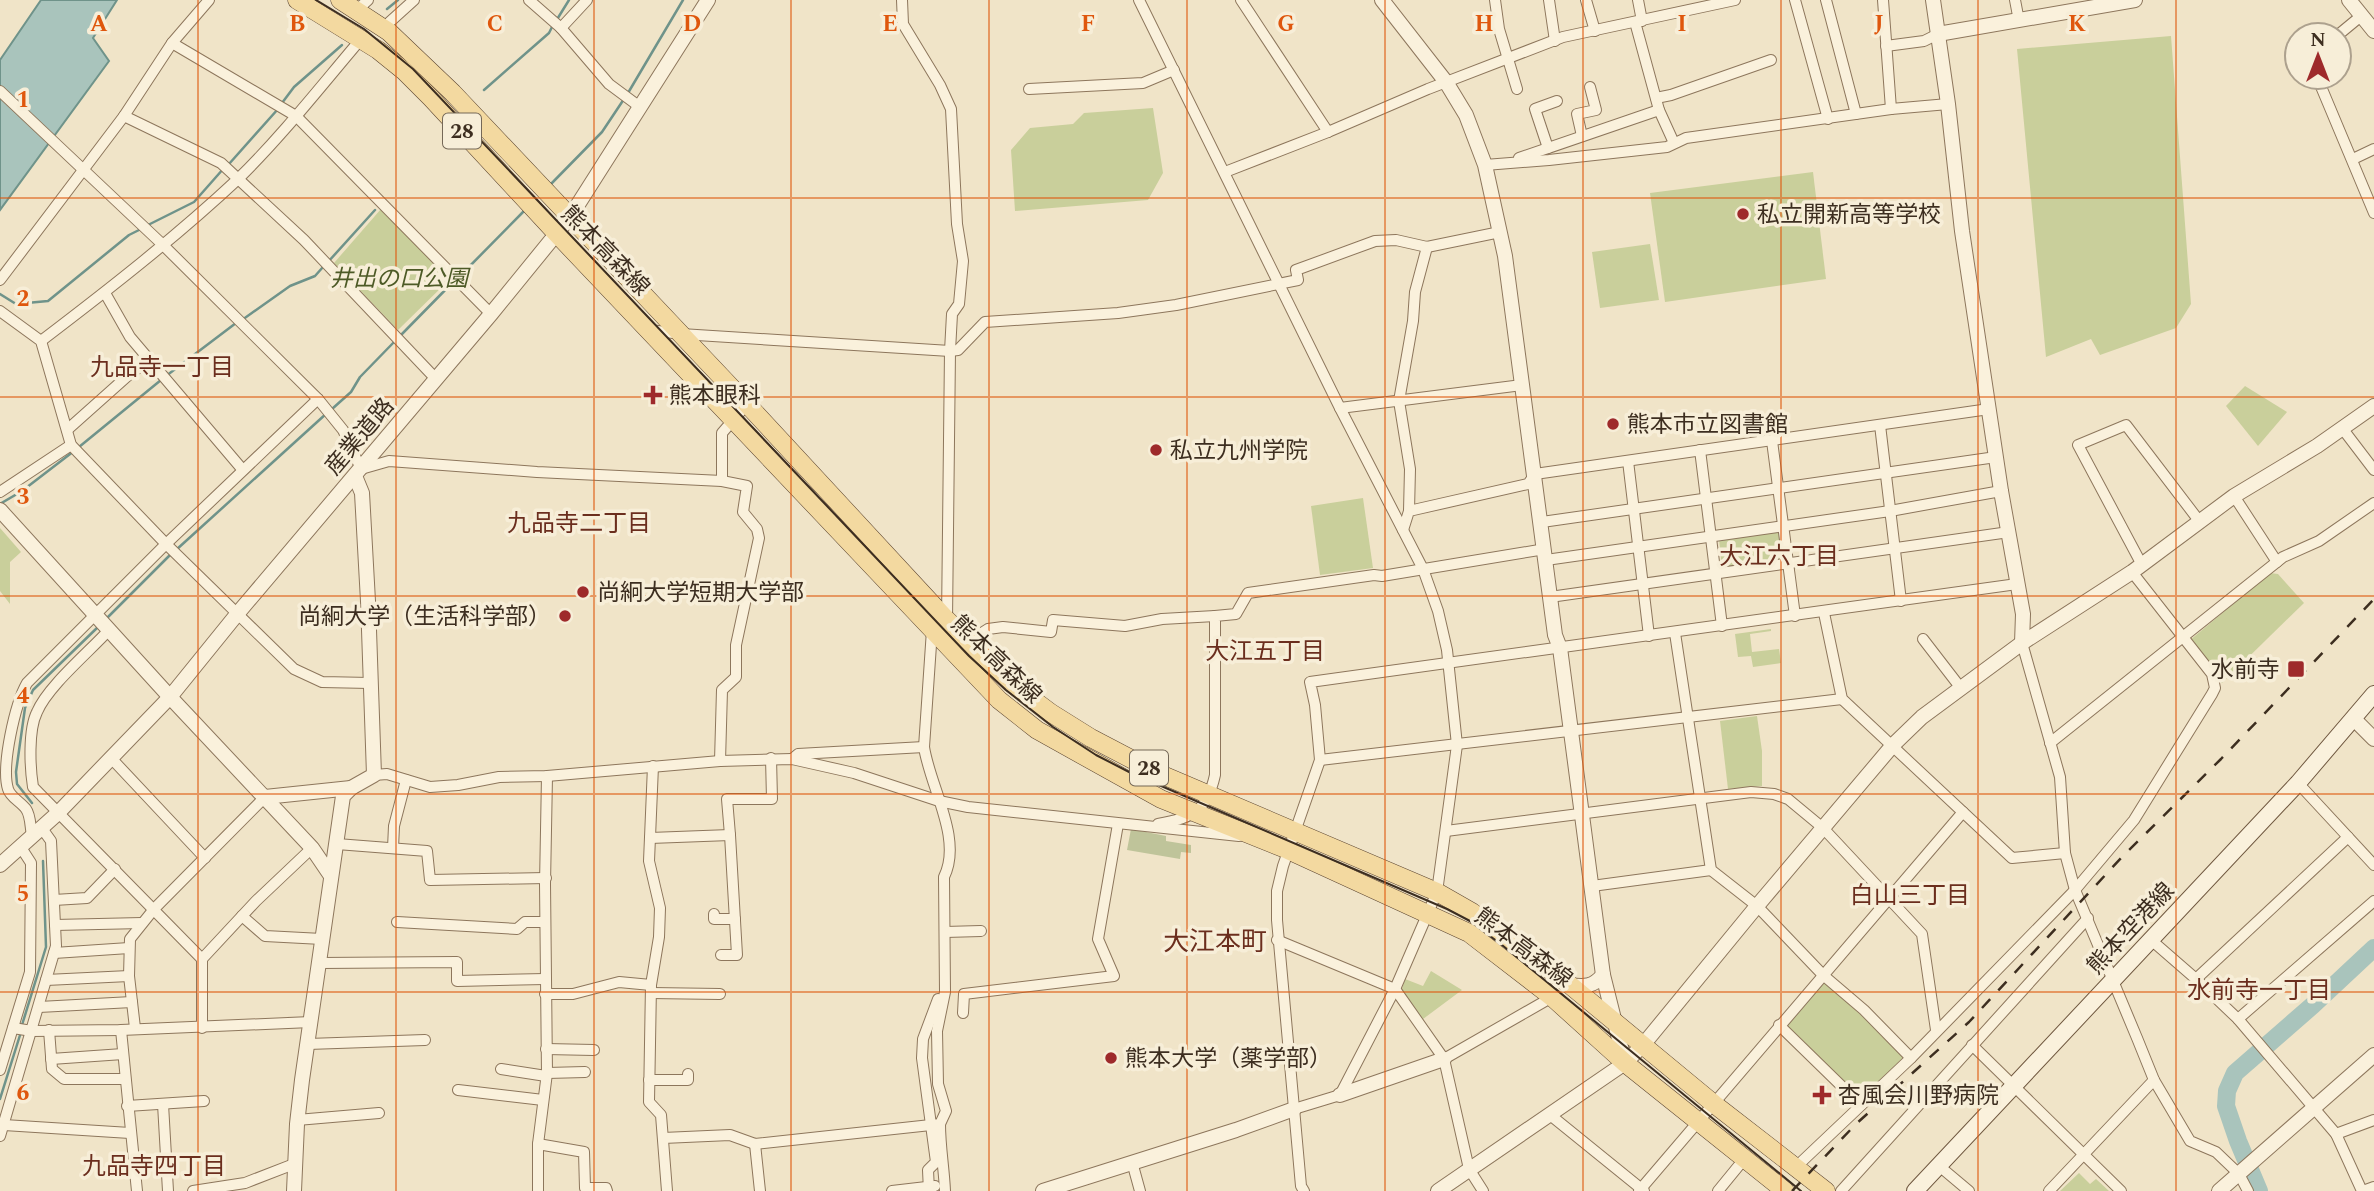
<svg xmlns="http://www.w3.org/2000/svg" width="2374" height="1191" font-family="Spectral,'Noto Sans JP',serif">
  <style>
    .green { fill: #c9cf9b }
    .cemetery { fill: #bfc49a }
    .water { fill: #a9c4bc; stroke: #6f938a; stroke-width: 2 }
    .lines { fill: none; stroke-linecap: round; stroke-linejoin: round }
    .stream { stroke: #6f938a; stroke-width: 2.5 }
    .river { stroke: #a9c4bc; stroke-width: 18 }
    .minor-casing { stroke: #8d765c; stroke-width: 12 }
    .tertiary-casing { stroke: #8d765c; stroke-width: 16 }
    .secondary-casing { stroke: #6f573f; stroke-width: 18 }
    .primary-casing { stroke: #5b4430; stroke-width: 19 }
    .minor { stroke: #faf1dc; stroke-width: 10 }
    .tertiary { stroke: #faf1dc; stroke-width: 14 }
    .secondary { stroke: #faf1dc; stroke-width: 16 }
    .primary { stroke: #f3d9a0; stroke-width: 18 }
    .tram { stroke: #3d2e20; stroke-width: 2 }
    .rail { stroke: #3d2e20; stroke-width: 2.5; stroke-dasharray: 12 12; stroke-linecap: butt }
    .grid { fill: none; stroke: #df570d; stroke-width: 2; stroke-opacity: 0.55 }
    .poi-dot { fill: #9e2a2b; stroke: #f7eed8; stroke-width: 2.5 }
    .labels { text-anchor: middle; stroke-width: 7; stroke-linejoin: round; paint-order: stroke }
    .shield { fill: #f7eed8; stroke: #756857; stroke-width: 2 }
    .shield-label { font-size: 21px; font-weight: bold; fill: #3d2e20 }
    .poi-label { font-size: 23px; fill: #3d2e20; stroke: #f7eed8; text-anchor: start }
    .street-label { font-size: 23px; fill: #3d2e20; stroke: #f7eed8 }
    .park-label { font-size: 23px; font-style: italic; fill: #4d5a26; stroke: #f7eed8 }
    .neighbourhood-label { font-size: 24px; fill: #6b2e1e; stroke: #f7eed8 }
    .quarter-label { font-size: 26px; fill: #6b2e1e; stroke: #f7eed8 }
    .grid-label { font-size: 23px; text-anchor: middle; font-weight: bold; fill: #df570d; stroke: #f7eed8; stroke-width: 7; stroke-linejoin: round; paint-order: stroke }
  </style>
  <rect width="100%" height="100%" fill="#f0e4c8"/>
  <!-- green -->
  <g class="green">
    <path d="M2171 36 2191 304 2176 328 2100 355 2091 339 2046 357 2017 49Z"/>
    <path d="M1153 108 1163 173 1148 200 1015 211 1011 150 1030 128 1073 124 1084 113Z"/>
    <path d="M1813 172 1826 279 1665 302 1650 193Z"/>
    <path d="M381 209 450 279 398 330 334 263Z"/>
    <path d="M1650 244 1659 300 1600 308 1592 252Z"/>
    <path d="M2245 386 2287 412 2258 446 2226 406Z"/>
    <path d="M1363 498 1373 568 1320 575 1311 506Z"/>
    <path d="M0 528 21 552 10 562V604L0 591Z"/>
    <path d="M1781 531 1784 560 1722 568 1719 539Z"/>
    <path d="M2270 573 2278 574 2304 603 2222 683 2189 641Z"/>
    <path d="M1771 629V631L1750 634 1752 652 1779 649 1781 663 1753 667 1751 656 1738 657 1735 634Z"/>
    <path d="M1757 716 1762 751V786L1728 789 1720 721Z"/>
    <path d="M1431 971 1462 990 1423 1019 1401 992 1405 979 1423 986Z"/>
    <path d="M1823 980 1905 1056 1861 1098 1784 1024Z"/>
    <path d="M2079 1173 2090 1184 2096 1179 2109 1191H2060Z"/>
  </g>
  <!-- cemetery -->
  <path class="cemetery" d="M1131 829 1166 836V841L1191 845V853L1181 852 1180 859 1127 850Z"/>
  <!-- water -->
  <path class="water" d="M41 0H117L93 38 109 61 0 210V60Z"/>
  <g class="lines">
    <!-- stream -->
    <g class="stream">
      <path d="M387 9 398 0"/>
      <path d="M556 21 569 0"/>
      <path d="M484 90 549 33 552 27"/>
      <path d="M628 93 683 0"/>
      <path d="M282 103 294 87 342 45"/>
      <path d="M229 164 278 109"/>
      <path d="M549 186 602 132 624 99"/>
      <path d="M146 226 194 202 224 168"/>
      <path d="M328 262 375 210"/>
      <path d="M460 276 524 211"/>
      <path d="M0 294 16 304 48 301 129 235 141 229"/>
      <path d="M242 320 290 286 315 276 323 267"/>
      <path d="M401 335 455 280"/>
      <path d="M166 376 236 323"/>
      <path d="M332 409 351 392 360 377 396 340"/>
      <path d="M79 447 161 380"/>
      <path d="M0 504 22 491 74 451"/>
      <path d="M176 550 327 413"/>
      <path d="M106 619 171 554"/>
      <path d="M32 803 17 784 16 772 25 708 33 690 99 626"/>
      <path d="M22 1025 46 947 43 861"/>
      <path d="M0 1099 21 1032"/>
    </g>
    <!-- river -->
    <path class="river" d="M2259 1191 2238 1141 2226 1106 2227 1091 2235 1073 2313 1005 2374 948"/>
    <!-- minor casing -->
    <g class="minor-casing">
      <g id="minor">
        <path d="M529 0 561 28 609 84 640 107"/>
        <path d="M902 0 903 24 940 85 951 109 957 224 963 261 959 304 952 314 950 351 947 620"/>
        <path d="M1139 0 1340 408 1423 569 1438 611 1447 650 1457 745 1437 892 1395 989 1340 1095 1294 1109"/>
        <path d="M1241 0 1328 132"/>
        <path d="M1495 0 1499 29 1517 89"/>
        <path d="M1549 0 1555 41"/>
        <path d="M1586 0 1595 31"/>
        <path d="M1638 0 1642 21"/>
        <path d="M1795 0 1828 119"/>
        <path d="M1826 0 1856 114"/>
        <path d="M1883 0 1891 109"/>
        <path d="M2015 0 2019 21"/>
        <path d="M357 10 368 0"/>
        <path d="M1635 22 1659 110 1674 143"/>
        <path d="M383 28 414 0"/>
        <path d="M561 28 587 0"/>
        <path d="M2338 35 2361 16"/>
        <path d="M172 43 296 116 491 314"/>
        <path d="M1886 46 1924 41 1938 34"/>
        <path d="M2317 77 2374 213"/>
        <path d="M1029 89 1143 83 1174 70"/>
        <path d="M0 91 162 244 318 399 343 430 361 469 389 461 537 472 722 481 747 486 743 512 757 529 759 538 736 645V677L722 690 720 761"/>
        <path d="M1656 98 1671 95 1771 60"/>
        <path d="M124 116 221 163 304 240 436 379"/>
        <path d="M1582 136 1577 114 1596 110 1590 87"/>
        <path d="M1548 148 1535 109 1557 101"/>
        <path d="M1519 158 1659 110"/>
        <path d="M2353 159 2374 149"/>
        <path d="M1485 165 1549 160 1667 147 1686 138 1891 109 1948 104"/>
        <path d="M1225 172 1328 132 1428 89 1563 37 1735 0"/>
        <path d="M0 280 124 116 172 43 209 0"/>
        <path d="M105 293 130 337 242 469"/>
        <path d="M0 311 41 341 71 445 166 544 294 669 322 682 370 683"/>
        <path d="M650 330 681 334 950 351 958 350 985 322 1118 313 1176 305 1298 280 1296 270 1375 241 1396 240 1427 247 1500 232"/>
        <path d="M41 341C108 290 176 237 238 179 282 136 321 86 361 39"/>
        <path d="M1340 408 1522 385"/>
        <path d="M1880 425 1901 601"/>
        <path d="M2342 428 2374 470"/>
        <path d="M67 430 132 372 149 361"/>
        <path d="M1772 441 1795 616"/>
        <path d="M1700 450 1722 626"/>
        <path d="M1628 461 1649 636"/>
        <path d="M722 481V433L747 404"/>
        <path d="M0 492 71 445"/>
        <path d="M2234 496 2277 562"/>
        <path d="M1409 511 1410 469 1399 401 1413 321 1415 292 1427 247"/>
        <path d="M1542 522 1996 457"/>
        <path d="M1403 530 1409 511 1528 484 1535 474 1989 409"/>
        <path d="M1546 560 1890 511 2001 491"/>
        <path d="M2142 565 2078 445 2126 425 2200 522"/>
        <path d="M1550 597 2009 532"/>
        <path d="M1824 613 1842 699 2012 858 2065 853"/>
        <path d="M109 630C89 652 48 686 37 712 28 730 30 768 33 787L202 959"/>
        <path d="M1675 633 1711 870 1757 906 1823 975 1864 1010 1911 1058"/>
        <path d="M1923 639 1960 687"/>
        <path d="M969 641 988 629 1003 627 1051 632 1053 620 1125 626 1162 619 1215 616"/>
        <path d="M2022 643 2060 777 2065 853 2075 890 2137 1038 2154 1080 2190 1141 2216 1152 2239 1174 2248 1191"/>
        <path d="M2050 743 2283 557 2319 541 2374 503"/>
        <path d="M111 758 205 858"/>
        <path d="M792 759 798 754 924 747"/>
        <path d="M1320 760 1842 699"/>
        <path d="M653 766 649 861 660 908 659 937 651 985 649 1102 661 1115 667 1191"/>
        <path d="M374 775 387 774 430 787 458 785 499 777 547 776 720 761 792 759 854 773 939 801 968 807 1239 836"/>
        <path d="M2298 783 2374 865"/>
        <path d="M1158 824C1193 818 1207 811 1215 775V616L1236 614 1248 593 1374 575 1382 576 1545 549"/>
        <path d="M1446 831 1751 792 1774 794 1788 799 1823 828 1922 934 1936 1030"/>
        <path d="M32 835C30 827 31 816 26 809 21 802 10 797 8 789 1 766 15 704 27 683L166 544 318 399"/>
        <path d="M730 835 727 799H772L771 758"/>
        <path d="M2348 837 2196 979 2238 1019 2336 1134 2362 1191"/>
        <path d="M650 838 730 835 737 955H721"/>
        <path d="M337 844 427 851 430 880 546 878"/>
        <path d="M393 848 394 826 406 780"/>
        <path d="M1592 886 1711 870"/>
        <path d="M54 900 87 898 115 869"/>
        <path d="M714 914V919H735"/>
        <path d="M242 916 265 936 322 939"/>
        <path d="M397 922 517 929 525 922H545"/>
        <path d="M55 925 142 923"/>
        <path d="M945 932 981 931"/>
        <path d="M2150 939 2196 979"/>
        <path d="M1277 940 1395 989 1444 1059 1469 1169 1483 1191"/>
        <path d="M54 953 129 948"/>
        <path d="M320 963 457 962V981L545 979"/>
        <path d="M46 980 129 976"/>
        <path d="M651 993 720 994"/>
        <path d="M545 994H573L619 982 651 985"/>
        <path d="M39 1007 132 1002"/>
        <path d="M963 1013 964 994 1114 976 1098 939 1118 824"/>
        <path d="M2238 1019 2374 901"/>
        <path d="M1779 1025 1861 1105"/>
        <path d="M13 1028 32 1031 121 1030 311 1022"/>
        <path d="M135 1028 129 976 130 939 154 909 265 797"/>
        <path d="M202 1028V959L256 901 312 848"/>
        <path d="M49 1030 52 1069 64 1079H125"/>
        <path d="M121 1030 137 1191"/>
        <path d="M308 1044 425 1040"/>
        <path d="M1972 1045 2121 1191"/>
        <path d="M546 1049 594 1050"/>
        <path d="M51 1059 123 1054"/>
        <path d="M1444 1059 1554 996"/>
        <path d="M501 1069 546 1076"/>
        <path d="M0 1070 30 972 31 863 20 846"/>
        <path d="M547 1073 585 1072"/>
        <path d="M649 1080H688V1074"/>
        <path d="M458 1090 543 1100"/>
        <path d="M163 1104 168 1191"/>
        <path d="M127 1106 204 1101"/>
        <path d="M1549 1114 1644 1191"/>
        <path d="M297 1120 379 1113"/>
        <path d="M940 1124C940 1147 944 1168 945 1191"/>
        <path d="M4 1125 130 1133"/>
        <path d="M2336 1134 2374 1120"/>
        <path d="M0 1136 56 946 51 841 41 827"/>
        <path d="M663 1138 730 1135 755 1144 940 1124 946 1111 938 1084 937 1031 945 992 944 877C963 839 930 787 924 747L932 630"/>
        <path d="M538 1144 584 1152 585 1188H606L607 1191"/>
        <path d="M755 1144 760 1191"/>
        <path d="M1132 1162 1140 1191"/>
        <path d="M1938 1165 1969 1191"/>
        <path d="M1796 1167 1911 1058 2075 890 2134 820 2212 694 2215 688 2212 674 2132 572"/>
        <path d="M193 1191 245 1183 294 1164"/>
        <path d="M538 1191V1144L547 1073 545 884 547 776"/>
        <path d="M892 1191 935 1186"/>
        <path d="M929 1191 928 1170 936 1162 922 1058 923 1039 938 999"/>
        <path d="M1304 1191 1301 1186 1277 920V891L1283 866 1320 760 1315 705 1310 682 2017 584"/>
        <path d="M1639 1191 1963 812"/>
        <path d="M1718 1191 1745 1158"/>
        <path d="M1841 1191 2088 918"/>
        <path d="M2049 1191 2154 1080"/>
        <path d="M2363 1191 2374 1187"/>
      </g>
    </g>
    <!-- tertiary casing -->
    <g class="tertiary-casing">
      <g id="tertiary">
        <path d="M1382 0 1446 82 1466 115 1485 165 1505 256 1555 635 1560 648 1603 975 1625 1063"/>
        <path d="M1933 0 1948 104 1962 231 2001 491 2023 614 2022 643"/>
        <path d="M2349 0 2374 31"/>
        <path d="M1938 34 2135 0"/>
        <path d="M0 510 170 697 312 848 331 876"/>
        <path d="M2354 719 2374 739"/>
        <path d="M265 797 351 788"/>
        <path d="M0 865 58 813 170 697 238 613 491 314 570 217 708 0"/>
        <path d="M1570 985C1584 987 1593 987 1603 975"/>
        <path d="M1340 1095 1444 1059"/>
        <path d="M294 1191 297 1124 302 1080 343 796 351 788 374 775 368 601 362 493 355 476"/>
        <path d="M1043 1191 1236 1130 1294 1109"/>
        <path d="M1438 1191 1625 1063 1643 1045 1757 906 1893 745 1922 717 2022 643 2132 572 2234 496 2317 446 2374 406"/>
        <path d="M2219 1191 2374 1055"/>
      </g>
    </g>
    <!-- secondary casing -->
    <g class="secondary-casing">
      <path id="secondary" d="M1915 1191 2298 783 2374 694"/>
    </g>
    <!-- primary casing -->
    <g class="primary-casing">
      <g id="primary">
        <path d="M297 0 378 50 404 71 431 98 557 234 999 700 1037 730 1161 799 1288 850 1469 933 1552 997 1625 1063 1785 1191"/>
        <path d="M340 0 389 32 453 93 747 404 947 620 1011 683 1051 713 1091 738 1158 773 1437 892 1472 912 1570 985 1714 1104 1826 1191"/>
      </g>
    </g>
    <!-- minor -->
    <use href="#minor" class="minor"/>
    <!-- tertiary -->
    <use href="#tertiary" class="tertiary"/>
    <!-- secondary -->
    <use href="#secondary" class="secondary"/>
    <!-- primary -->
    <use href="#primary" class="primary"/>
    <!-- tram -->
    <path class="tram" d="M316 0 364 29 413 69 969 656 1006 690 1053 727 1096 755 1131 773 1447 909 1470 921 1502 945 1801 1191"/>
    <!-- rail -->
    <path class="rail" d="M1792 1191 1856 1124 1969 1022 2122 857 2221 759 2374 599"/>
  </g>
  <!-- grid -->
  <path class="grid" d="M198 0V1191M396 0V1191M594 0V1191M791 0V1191M989 0V1191M1187 0V1191M1385 0V1191M1583 0V1191M1781 0V1191M1978 0V1191M2176 0V1191M0 198H2374M0 397H2374M0 596H2374M0 794H2374M0 992H2374"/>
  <!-- markers -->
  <g class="poi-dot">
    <circle cx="1743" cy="214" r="7"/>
    <path d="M649.5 384.5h7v7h7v7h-7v7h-7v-7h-7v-7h7z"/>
    <circle cx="1613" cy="424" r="7"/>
    <circle cx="1156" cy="450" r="7"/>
    <circle cx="583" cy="592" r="7"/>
    <circle cx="565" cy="616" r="7"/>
    <rect x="2287" y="660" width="18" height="18" rx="3.5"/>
    <circle cx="1111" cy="1058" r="7"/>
    <path d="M1818.5 1084.5h7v7h7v7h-7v7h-7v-7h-7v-7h7z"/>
  </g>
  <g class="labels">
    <!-- shield labels -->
    <g class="shield">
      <rect x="443" y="113.5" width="38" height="35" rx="5"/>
      <rect x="1130" y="750.5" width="38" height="35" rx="5"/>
    </g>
    <g class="shield-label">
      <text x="462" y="138">28</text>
      <text x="1149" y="775">28</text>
    </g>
    <!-- poi labels -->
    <g class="poi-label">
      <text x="1757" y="222">私立開新高等学校</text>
      <text x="669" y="403">熊本眼科</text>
      <text x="1627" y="432">熊本市立図書館</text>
      <text x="1170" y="458">私立九州学院</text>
      <text x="597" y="600">尚絅大学短期大学部</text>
      <text x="551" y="624" text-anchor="end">尚絅大学（生活科学部）</text>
      <text x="2280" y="677" text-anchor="end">水前寺</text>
      <text x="1125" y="1066">熊本大学（薬学部）</text>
      <text x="1838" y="1103">杏風会川野病院</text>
    </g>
    <!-- street labels -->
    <g class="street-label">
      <text transform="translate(606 250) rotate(46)" y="8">熊本高森線</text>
      <text transform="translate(359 436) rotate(-50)" y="8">産業道路</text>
      <text transform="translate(997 659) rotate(44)" y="8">熊本高森線</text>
      <text transform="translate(2130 928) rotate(-47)" y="8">熊本空港線</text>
      <text transform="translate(1524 947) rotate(37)" y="8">熊本高森線</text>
    </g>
    <!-- park labels -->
    <g class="park-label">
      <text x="399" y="286">井出の口公園</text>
    </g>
    <!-- neighbourhood labels -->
    <g class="neighbourhood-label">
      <text x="162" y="375">九品寺一丁目</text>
      <text x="579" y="531">九品寺二丁目</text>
      <text x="1779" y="564">大江六丁目</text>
      <text x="1265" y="659">大江五丁目</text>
      <text x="1910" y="903">白山三丁目</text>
      <text x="2259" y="998">水前寺一丁目</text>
      <text x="154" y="1174">九品寺四丁目</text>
    </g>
    <!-- quarter labels -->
    <g class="quarter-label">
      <text x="1215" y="950">大江本町</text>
    </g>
  </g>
  <g class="grid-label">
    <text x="99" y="31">A</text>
    <text x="297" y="31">B</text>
    <text x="495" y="31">C</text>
    <text x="692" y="31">D</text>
    <text x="890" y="31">E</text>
    <text x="1088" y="31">F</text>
    <text x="1286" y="31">G</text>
    <text x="1484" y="31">H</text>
    <text x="1682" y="31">I</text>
    <text x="1879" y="31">J</text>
    <text x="2077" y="31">K</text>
    <text x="23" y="107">1</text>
    <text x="23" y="306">2</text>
    <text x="23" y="504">3</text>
    <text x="23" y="703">4</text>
    <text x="23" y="901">5</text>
    <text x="23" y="1100">6</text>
  </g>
  <!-- north arrow -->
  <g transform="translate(2318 56)"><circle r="33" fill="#f7eed8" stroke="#ada18e" stroke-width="2"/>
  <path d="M0-5L12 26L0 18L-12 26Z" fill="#9e2a2b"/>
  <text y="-10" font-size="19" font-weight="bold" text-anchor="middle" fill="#3d2e20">N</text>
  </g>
</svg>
